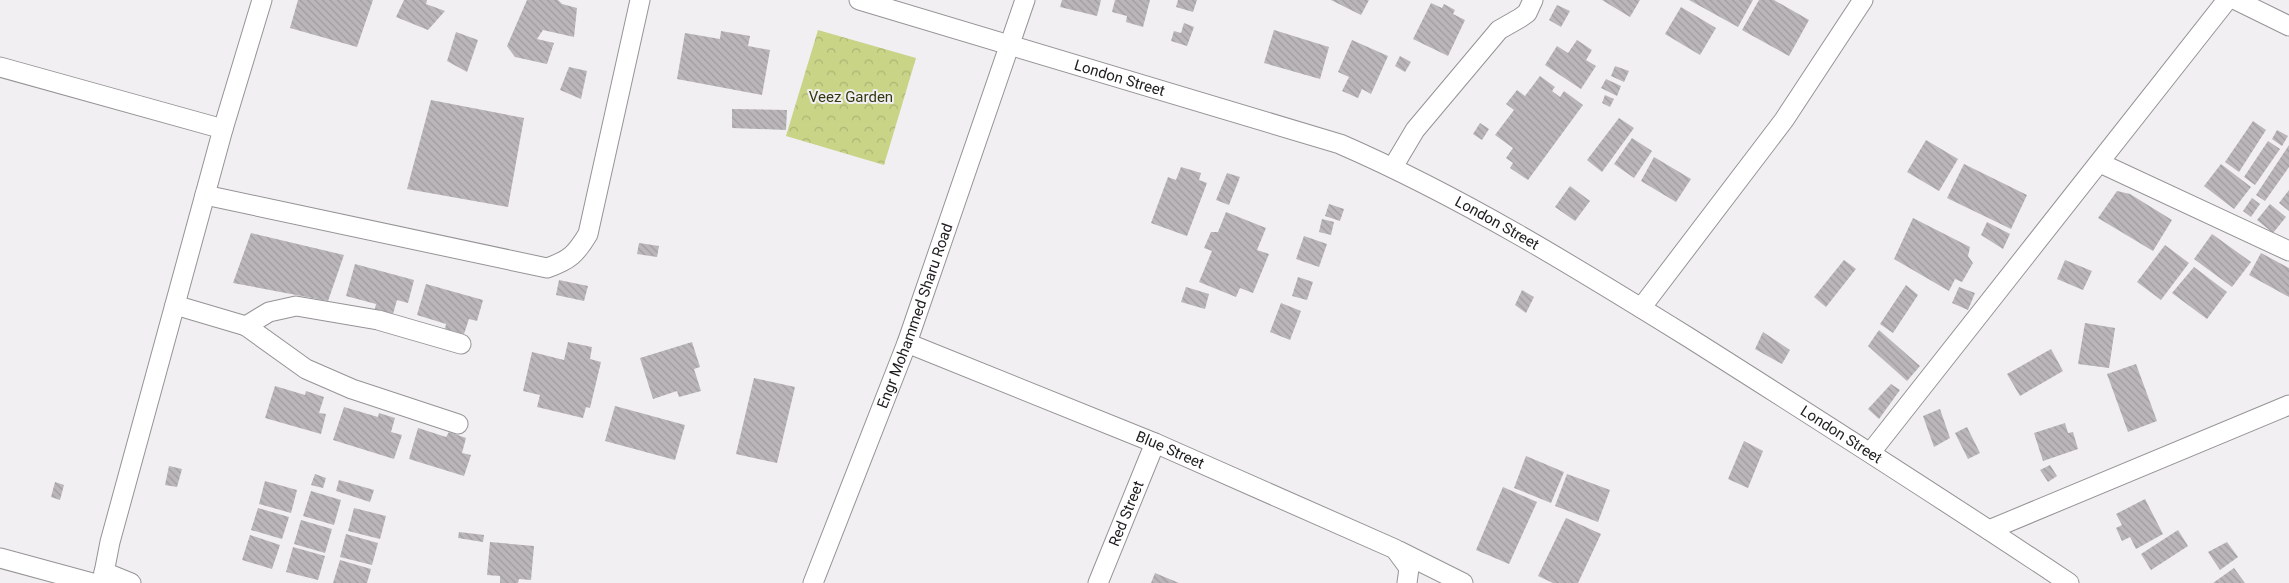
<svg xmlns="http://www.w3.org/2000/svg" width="2289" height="583" font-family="Roboto,sans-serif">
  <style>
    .forest { fill: url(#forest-crowns) }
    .building { fill: url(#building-back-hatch) }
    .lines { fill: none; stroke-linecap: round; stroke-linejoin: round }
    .minor-casing { stroke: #969396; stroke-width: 21 }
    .minor { stroke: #fff; stroke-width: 19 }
    .labels { text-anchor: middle; stroke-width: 4; stroke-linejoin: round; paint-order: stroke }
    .street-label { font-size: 15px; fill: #1e1c1e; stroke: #f2eff3 }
    .park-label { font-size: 15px; fill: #34390f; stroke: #f2eff3 }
  </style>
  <defs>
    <pattern id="forest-crowns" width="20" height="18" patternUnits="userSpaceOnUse" patternTransform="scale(1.25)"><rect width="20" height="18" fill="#c9d487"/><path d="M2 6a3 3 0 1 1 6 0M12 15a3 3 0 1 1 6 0" fill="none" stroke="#acb574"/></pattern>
    <pattern id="building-back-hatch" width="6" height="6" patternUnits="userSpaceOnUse" patternTransform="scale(1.25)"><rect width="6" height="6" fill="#bab6ba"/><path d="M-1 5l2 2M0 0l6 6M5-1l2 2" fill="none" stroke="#9f9c9f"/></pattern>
  </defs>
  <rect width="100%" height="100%" fill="#f2eff3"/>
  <!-- forest -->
  <path class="forest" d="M818 30 916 58 884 165 786 136Z"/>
  <!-- building -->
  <g class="building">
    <path d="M298 0H373L357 47 290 28Z"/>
    <path d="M404 0H427L426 4 445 11 428 30 396 17Z"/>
    <path d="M527 0H558L562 4 577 8 574 37 543 30 537 39 554 43 547 64 515 57 507 46Z"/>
    <path d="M1062 0H1101L1097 16 1060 7Z"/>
    <path d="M1115 0H1150L1143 27 1126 22 1127 16 1112 12Z"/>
    <path d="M1178 0H1197L1193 12 1176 7Z"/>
    <path d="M1331 0H1369L1361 15Z"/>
    <path d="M1602 0H1640L1630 17Z"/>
    <path d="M1689 0H1753L1738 27Z"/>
    <path d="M1759 0H1774L1809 20 1789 56 1742 30Z"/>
    <path d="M1431 3 1442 8 1444 4 1455 10 1453 14 1465 20 1448 56 1413 39Z"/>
    <path d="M1557 5 1570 11 1561 27 1549 20Z"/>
    <path d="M1681 7 1716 28 1700 55 1665 34Z"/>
    <path d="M1184 23 1194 27 1187 46 1171 41 1174 31 1181 33Z"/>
    <path d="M1274 30 1329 47 1320 79 1264 63Z"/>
    <path d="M721 31 750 36 748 46 770 50 762 95 677 79 685 33 720 39Z"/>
    <path d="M456 32 478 40 467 72 447 61Z"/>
    <path d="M1352 40 1388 56 1371 94 1362 89 1358 98 1342 91 1349 77 1338 72Z"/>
    <path d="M1577 40 1592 50 1586 60 1596 66 1581 89 1545 65 1557 46 1568 53Z"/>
    <path d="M1400 56 1411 62 1405 72 1395 66Z"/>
    <path d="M1615 66 1629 71 1624 82 1611 76Z"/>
    <path d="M569 67 587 71 581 99 560 90Z"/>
    <path d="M1540 76 1555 87 1552 91 1560 97 1564 91 1583 105 1528 180 1510 168 1513 163 1506 158 1513 148 1495 135 1514 110 1506 104 1517 90 1525 96Z"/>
    <path d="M1606 79 1621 86 1617 96 1601 88Z"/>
    <path d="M1605 95 1614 99 1610 107 1602 103Z"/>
    <path d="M431 100 524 118 508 207 407 189Z"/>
    <path d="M732 109 787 110 786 130 732 128Z"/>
    <path d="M1619 118 1634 128 1602 172 1587 160Z"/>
    <path d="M2253 121 2266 130 2239 172 2225 162Z"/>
    <path d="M1480 123 1489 129 1482 140 1473 134Z"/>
    <path d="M2277 130 2288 136 2282 146 2272 139Z"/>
    <path d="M1632 138 1652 151 1634 178 1614 164Z"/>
    <path d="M1926 140 1958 159 1939 191 1907 172Z"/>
    <path d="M2268 141 2280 149 2255 185 2244 177Z"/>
    <path d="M2289 145V167L2265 201 2256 195Z"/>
    <path d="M1654 157 1691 179 1676 202 1641 181Z"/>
    <path d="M1964 164 2027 195 2011 229 1947 198Z"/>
    <path d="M2221 164 2251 187 2234 209 2204 186Z"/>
    <path d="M1181 167 1201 173 1199 180 1207 183 1187 236 1151 223 1168 177 1176 180Z"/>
    <path d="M1227 173 1240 177 1229 205 1216 200Z"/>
    <path d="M1570 186 1590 201 1575 221 1555 207Z"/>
    <path d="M2289 190V211L2279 203Z"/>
    <path d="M2117 191 2130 194 2172 220 2153 251 2098 218Z"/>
    <path d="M2252 198 2260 204 2251 217 2243 211Z"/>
    <path d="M1329 204 1344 209 1340 221 1325 216Z"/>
    <path d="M2270 204 2286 217 2273 233 2257 220Z"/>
    <path d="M1226 212 1266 228 1257 250 1269 254 1253 293 1240 288 1236 297 1199 282 1212 251 1204 248 1211 232H1218Z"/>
    <path d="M1913 218 1970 247 1968 256 1973 263 1962 282 1955 279 1949 291 1894 259Z"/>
    <path d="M1322 219 1334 222 1331 235 1319 232Z"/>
    <path d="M1987 222 2010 234 2003 249 1981 235Z"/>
    <path d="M251 233 344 255 328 301 233 283Z"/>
    <path d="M2212 234 2251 262 2232 287 2194 259Z"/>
    <path d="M1304 236 1327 244 1319 267 1296 259Z"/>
    <path d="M639 243 659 246 657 257 637 254Z"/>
    <path d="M2165 245 2189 263 2161 300 2137 282Z"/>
    <path d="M2261 253 2289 268V297L2249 275Z"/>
    <path d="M1844 260 1856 269 1826 307 1814 297Z"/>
    <path d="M2065 260 2092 271 2083 290 2057 279Z"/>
    <path d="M355 264 414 280 408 303 397 300 393 314 375 309 376 304 346 296Z"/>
    <path d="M2194 267 2227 292 2207 319 2172 293Z"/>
    <path d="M1298 277 1313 282 1307 300 1292 296Z"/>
    <path d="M559 280 588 286 584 301 556 295Z"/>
    <path d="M426 284 483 300 477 321 469 319 464 334 445 329 446 324 417 315Z"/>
    <path d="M1906 285 1918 295 1893 333 1880 324Z"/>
    <path d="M1186 287 1209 294 1205 309 1181 302Z"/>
    <path d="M1959 287 1975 293 1968 310 1952 303Z"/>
    <path d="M1522 290 1534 297 1526 313 1515 305Z"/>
    <path d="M1281 303 1301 311 1290 340 1270 332Z"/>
    <path d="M2085 323 2115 328 2109 368 2078 364Z"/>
    <path d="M1879 330 1920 366 1907 381 1868 346Z"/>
    <path d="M1763 332 1790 350 1782 364 1755 349Z"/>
    <path d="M568 342 592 347 590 359 601 362 590 408 586 407 583 418 537 407 540 395 523 391 532 352 564 360Z"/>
    <path d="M692 342 700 367 694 369 701 391 679 397 677 391 653 399 640 358Z"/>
    <path d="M2051 349 2063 371 2020 396 2007 374Z"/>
    <path d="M2136 364 2157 421 2128 432 2107 374Z"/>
    <path d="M754 378 795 387 777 463 736 454Z"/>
    <path d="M1891 384 1900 390 1879 419 1868 409Z"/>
    <path d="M275 386 305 395 306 391 324 397 319 413 326 414 321 434 265 418Z"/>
    <path d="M615 406 685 425 675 460 605 441Z"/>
    <path d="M344 407 378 417 379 413 395 418 391 432 402 435 394 459 333 440Z"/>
    <path d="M1940 409 1950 438 1934 447 1923 416Z"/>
    <path d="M2065 423 2068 433 2073 432 2078 449 2043 461 2034 433Z"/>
    <path d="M1967 427 1980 453 1968 459 1955 433Z"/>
    <path d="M418 428 446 437 449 432 466 438 462 453 471 455 464 476 409 459Z"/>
    <path d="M1744 441 1763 451 1748 488 1728 479Z"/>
    <path d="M1526 456 1564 472 1551 503 1514 488Z"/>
    <path d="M2050 465 2057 476 2048 482 2040 470Z"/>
    <path d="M169 466 182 469 177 487 165 485Z"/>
    <path d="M315 474 326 478 323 488 311 485Z"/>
    <path d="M1567 474 1610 490 1598 522 1555 506Z"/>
    <path d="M339 480 374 490 370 502 336 491Z"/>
    <path d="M265 481 297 490 291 513 259 504Z"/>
    <path d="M55 482 64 485 60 500 51 497Z"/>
    <path d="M1503 487 1537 502 1509 564 1476 550Z"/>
    <path d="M311 491 341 500 334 525 303 516Z"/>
    <path d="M2145 499 2163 534 2136 549 2130 537 2122 541 2116 528 2122 525 2116 514Z"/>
    <path d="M258 508 289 517 282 539 251 530Z"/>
    <path d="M354 508 386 516 380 539 348 531Z"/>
    <path d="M1566 518 1601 534 1578 583H1553L1538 576Z"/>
    <path d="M301 520 332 529 325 553 294 544Z"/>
    <path d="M2178 530 2188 546 2151 570 2141 554Z"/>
    <path d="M459 532 484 535 483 542 458 538Z"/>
    <path d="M346 534 378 543 372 565 340 557Z"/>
    <path d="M250 535 280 545 272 569 242 560Z"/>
    <path d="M490 542 534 546 531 580 519 579 518 583H500V576L487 575Z"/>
    <path d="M2227 542 2238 557 2220 570 2208 552Z"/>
    <path d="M293 547 325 556 318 580 286 572Z"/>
    <path d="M340 560 371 569 367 583H333Z"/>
    <path d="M2234 568 2245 583H2213Z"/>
    <path d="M1155 573 1179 583H1151Z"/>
  </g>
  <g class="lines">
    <!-- minor casing -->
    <g class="minor-casing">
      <g id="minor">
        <path id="s1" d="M859 0 1340 144C1462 197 1575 267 1688 337 1816 418 1943 499 2069 583"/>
        <path d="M2236 0 2289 26"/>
        <path d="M0 67 223 129"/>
        <path d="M2100 163 2289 251"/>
        <path d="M1393 167 1415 130 1499 30 1520 18 1527 13 1533 0"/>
        <path d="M205 195 547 268C570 260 576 254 588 234L640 0"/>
        <path d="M175 305 246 326 306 369 352 389 458 424"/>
        <path d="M1641 308 1784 120 1863 0"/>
        <path d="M246 326 269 312 296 306 378 320 461 344"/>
        <path id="s2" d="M907 343 1155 443 1395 549 1409 568 1407 583"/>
        <path d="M1871 452 2227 0"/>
        <path d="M1989 530 2289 405"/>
        <path d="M1399 551 1463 583"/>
        <path d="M0 558 92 583"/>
        <path d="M104 572 131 583"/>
        <path d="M102 583 110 542 223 129 262 0"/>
        <path id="s3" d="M813 583 907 343 1025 0"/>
        <path id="s4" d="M1098 583 1155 443"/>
      </g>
    </g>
    <!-- minor -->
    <use href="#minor" class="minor"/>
  </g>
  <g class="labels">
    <!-- street labels -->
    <g class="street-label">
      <text dy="5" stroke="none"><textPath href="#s1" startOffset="272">London Street</textPath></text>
      <text dy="5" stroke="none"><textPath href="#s1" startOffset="678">London Street</textPath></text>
      <text dy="5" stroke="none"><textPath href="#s3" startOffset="286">Engr Mohammed Sharu Road</textPath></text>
      <text dy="5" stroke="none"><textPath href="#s1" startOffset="1082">London Street</textPath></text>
      <text dy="5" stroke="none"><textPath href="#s2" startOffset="284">Blue Street</textPath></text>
      <text dy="5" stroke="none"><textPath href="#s4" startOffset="75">Red Street</textPath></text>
    </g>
    <!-- park labels -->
    <g class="park-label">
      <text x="851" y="102">Veez Garden</text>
    </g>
  </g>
</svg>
